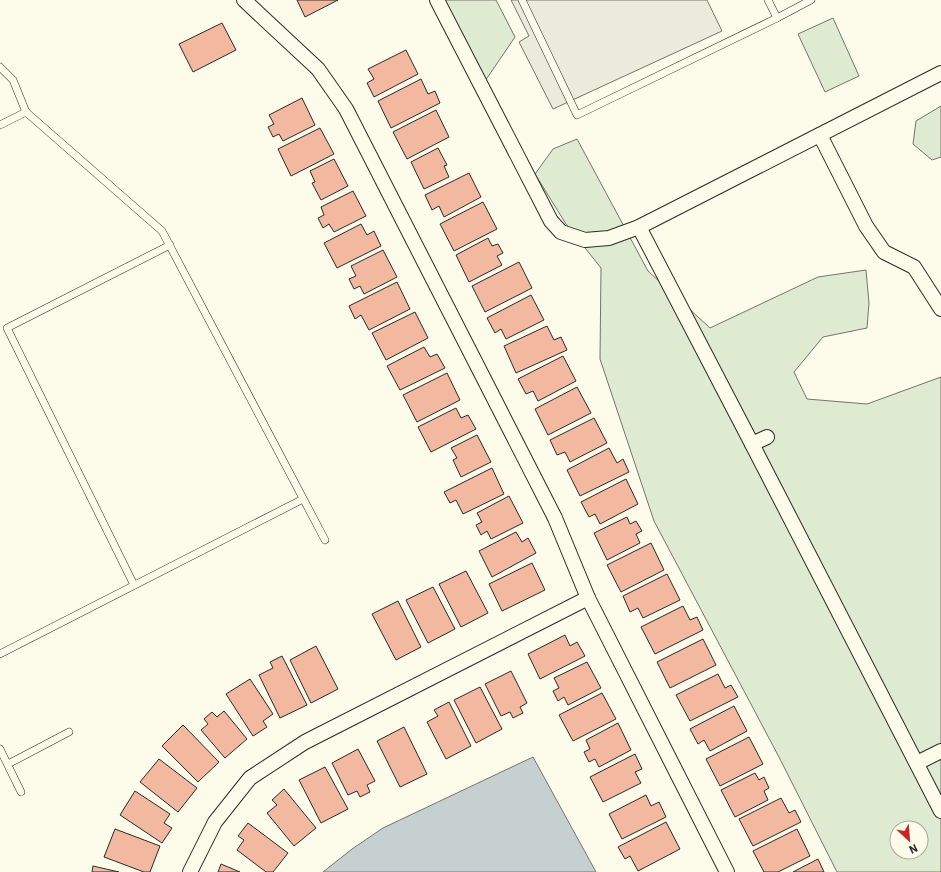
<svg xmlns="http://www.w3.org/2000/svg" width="941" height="872" font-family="'IBM Plex Sans',sans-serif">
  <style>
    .green { fill: #deebd1; stroke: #74746e; fill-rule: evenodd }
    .parking { fill: #eceadb; stroke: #74746e }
    .water { fill: #c7d0d0; stroke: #74746e }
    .building { fill: #f2b8a0; stroke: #2b2b2b }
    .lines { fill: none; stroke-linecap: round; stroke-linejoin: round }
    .service-casing { stroke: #2b2b2b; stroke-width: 8 }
    .minor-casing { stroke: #2b2b2b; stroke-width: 16 }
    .service { stroke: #fdfbea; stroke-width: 7 }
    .minor { stroke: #fdfbea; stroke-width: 14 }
  </style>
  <rect width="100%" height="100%" fill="#fdfbea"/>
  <!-- green -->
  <g class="green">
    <path d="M434 0H496L515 37 483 84Z"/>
    <path d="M833 18 859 76 825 92 798 34Z"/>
    <path d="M941 106V157L932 160 913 144 916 121Z"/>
    <path d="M577 139 648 271 710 328 818 277 866 270 869 303 867 328 823 337 794 372 807 399 867 404 941 377V872H837L780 759 654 521 600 359 601 268 566 224 535 174 553 149ZM897 828H921V852H897Z"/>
  </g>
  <!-- parking -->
  <path class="parking" d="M511 0H707L722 31 553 109 519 42 529 36Z"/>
  <!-- water -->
  <path class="water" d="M533 757 596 872H323L352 849 383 828Z"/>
  <!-- building -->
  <g class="building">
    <path d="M297 0H338L305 17Z"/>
    <path d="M222 23 236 50 193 72 179 44Z"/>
    <path d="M406 50 418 74 374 97 367 83 374 79 368 69Z"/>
    <path d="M421 79 428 94 435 91 440 103 391 128 378 101Z"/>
    <path d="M302 98 315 125 283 141 279 134 273 137 268 127 274 124 269 115Z"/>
    <path d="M436 110 449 137 407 159 393 132Z"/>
    <path d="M320 128 334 154 291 176 278 149Z"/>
    <path d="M438 148 447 165 444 166 449 177 424 189 411 162Z"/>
    <path d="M334 159 348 186 321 200 312 183 315 182 310 171Z"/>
    <path d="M469 173 481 197 444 217 439 206 432 210 425 195Z"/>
    <path d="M353 191 366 216 334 232 329 224 323 228 318 218 324 215 321 207Z"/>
    <path d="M483 202 497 229 454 251 440 224Z"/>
    <path d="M361 224 367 235 374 231 381 246 337 268 324 243Z"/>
    <path d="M488 238 492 246 498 244 503 253 497 256 502 265 469 282 456 255Z"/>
    <path d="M383 250 397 277 364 294 360 286 354 289 349 279 356 276 351 266Z"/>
    <path d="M519 262 532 288 485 312 472 286Z"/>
    <path d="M397 282 410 309 369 330 361 315 355 319 349 306Z"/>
    <path d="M531 295 544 320 506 339 501 329 495 333 487 318Z"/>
    <path d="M415 312 428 338 386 360 372 333Z"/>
    <path d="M547 326 554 340 561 337 567 350 516 373 504 346Z"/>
    <path d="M424 347 430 357 437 354 445 368 400 390 387 366Z"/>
    <path d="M563 356 576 381 538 401 533 391 526 394 518 379Z"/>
    <path d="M447 373 460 400 417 422 403 395Z"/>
    <path d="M577 387 591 413 548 435 535 409Z"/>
    <path d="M456 408 461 418 468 415 476 429 431 452 418 427Z"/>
    <path d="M594 418 607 443 570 462 565 452 557 455 550 440Z"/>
    <path d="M477 435 491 462 461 477 453 460 457 458 451 448Z"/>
    <path d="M609 448 617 463 623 459 629 472 580 496 567 470Z"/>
    <path d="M492 468 504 494 463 514 456 500 450 503 444 492Z"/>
    <path d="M626 479 638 504 600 524 595 514 589 517 581 502Z"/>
    <path d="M509 496 523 523 491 539 487 531 481 535 476 525 482 522 477 513Z"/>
    <path d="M627 517 630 524 636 521 642 531 636 534 640 543 607 560 594 533Z"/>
    <path d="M516 532 522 542 528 538 536 553 492 577 479 551Z"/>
    <path d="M651 543 664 570 621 592 607 565Z"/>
    <path d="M532 563 545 590 502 611 489 584Z"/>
    <path d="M466 571 488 613 461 627 439 584Z"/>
    <path d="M667 574 680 600 643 618 638 608 630 612 623 596Z"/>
    <path d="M433 587 455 629 428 643 406 600Z"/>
    <path d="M398 601 421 647 396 660 372 614Z"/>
    <path d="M683 606 690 620 697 617 703 630 655 654 641 627Z"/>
    <path d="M565 635 570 646 577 642 585 656 540 679 528 654Z"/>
    <path d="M703 639 716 665 670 688 657 662Z"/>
    <path d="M316 646 338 689 311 703 290 660Z"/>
    <path d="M282 656 307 705 280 718 259 675 273 668 270 662Z"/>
    <path d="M587 662 601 688 568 705 564 697 558 701 553 691 559 688 554 678Z"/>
    <path d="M511 671 527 703 520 707 523 713 513 718 510 712 501 716 485 684Z"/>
    <path d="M718 674 725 688 731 685 738 697 690 721 676 695Z"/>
    <path d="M250 679 273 714 263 721 267 727 253 736 226 694Z"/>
    <path d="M480 687 502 729 476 743 454 700Z"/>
    <path d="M602 693 616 719 573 741 559 715Z"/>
    <path d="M449 702 471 746 446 759 427 722 438 716 434 710Z"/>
    <path d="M734 706 747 731 710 751 704 740 698 744 690 729Z"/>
    <path d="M224 711 247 739 225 758 201 730 208 724 204 719 212 712 217 717Z"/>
    <path d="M618 723 631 750 599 767 595 759 589 762 584 752 590 749 586 740Z"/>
    <path d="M183 725 219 762 198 782 162 746Z"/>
    <path d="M404 727 427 774 400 787 377 741Z"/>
    <path d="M749 737 763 764 720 786 706 759Z"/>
    <path d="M358 749 375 781 367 785 370 792 360 797 357 791 348 795 332 763Z"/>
    <path d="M635 754 642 769 635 772 641 783 603 802 590 777Z"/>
    <path d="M159 759 197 788 178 812 140 782Z"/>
    <path d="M325 767 348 809 321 823 299 780Z"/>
    <path d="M755 773 759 780 764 777 769 788 764 791 768 800 735 817 721 790Z"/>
    <path d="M284 789 316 828 294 846 267 813 277 805 272 800Z"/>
    <path d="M135 791 170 814 164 823 172 828 162 843 120 815Z"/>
    <path d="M646 795 651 806 659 802 666 817 622 839 609 814Z"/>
    <path d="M781 798 789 813 795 810 801 822 753 846 739 819Z"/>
    <path d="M666 822 680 849 638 871 630 856 625 859 618 847Z"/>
    <path d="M248 823 288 853 273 872H266L237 850 244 840 238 836Z"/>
    <path d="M115 829 160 846 150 872H144L104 857Z"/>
    <path d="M797 829 810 856 778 872H764L753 851Z"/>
    <path d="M818 859 824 872H793Z"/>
    <path d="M221 864 240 872H218Z"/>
    <path d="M93 866 119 872H92Z"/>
  </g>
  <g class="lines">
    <!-- service casing -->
    <g class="service-casing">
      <g id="service">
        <path d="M522 0 577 115 777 18 768 0"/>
        <path d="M777 18 811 0"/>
        <path d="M0 67 13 80 26 112"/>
        <path d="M0 125 26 112 162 231 325 540"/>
        <path d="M134 585 7 328 170 245"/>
        <path d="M0 654 303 499"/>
        <path d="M0 749 21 792"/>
        <path d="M8 764 69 732"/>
      </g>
    </g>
    <!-- minor casing -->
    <g class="minor-casing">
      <g id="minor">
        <path d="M244 0 318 69 346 109 555 518 588 598 727 872"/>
        <path d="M437 0 551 221 561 232 585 240 609 238 639 227 941 73"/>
        <path d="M820 135 866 226 884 252 914 267 941 309"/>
        <path d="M639 227 752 444 767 437"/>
        <path d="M752 444 941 811"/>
        <path d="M917 763 941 751"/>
        <path d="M190 872 215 822 250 778 305 742 588 598"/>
      </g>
    </g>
    <!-- service -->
    <use href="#service" class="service"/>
    <!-- minor -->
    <use href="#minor" class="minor"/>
  </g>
  <!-- north arrow -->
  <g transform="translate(909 840) rotate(154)"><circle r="19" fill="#fdfbea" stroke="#a9a89e"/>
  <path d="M0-3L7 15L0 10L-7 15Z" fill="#c62828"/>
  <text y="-6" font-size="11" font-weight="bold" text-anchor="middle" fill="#2b2b2b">N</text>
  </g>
</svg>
